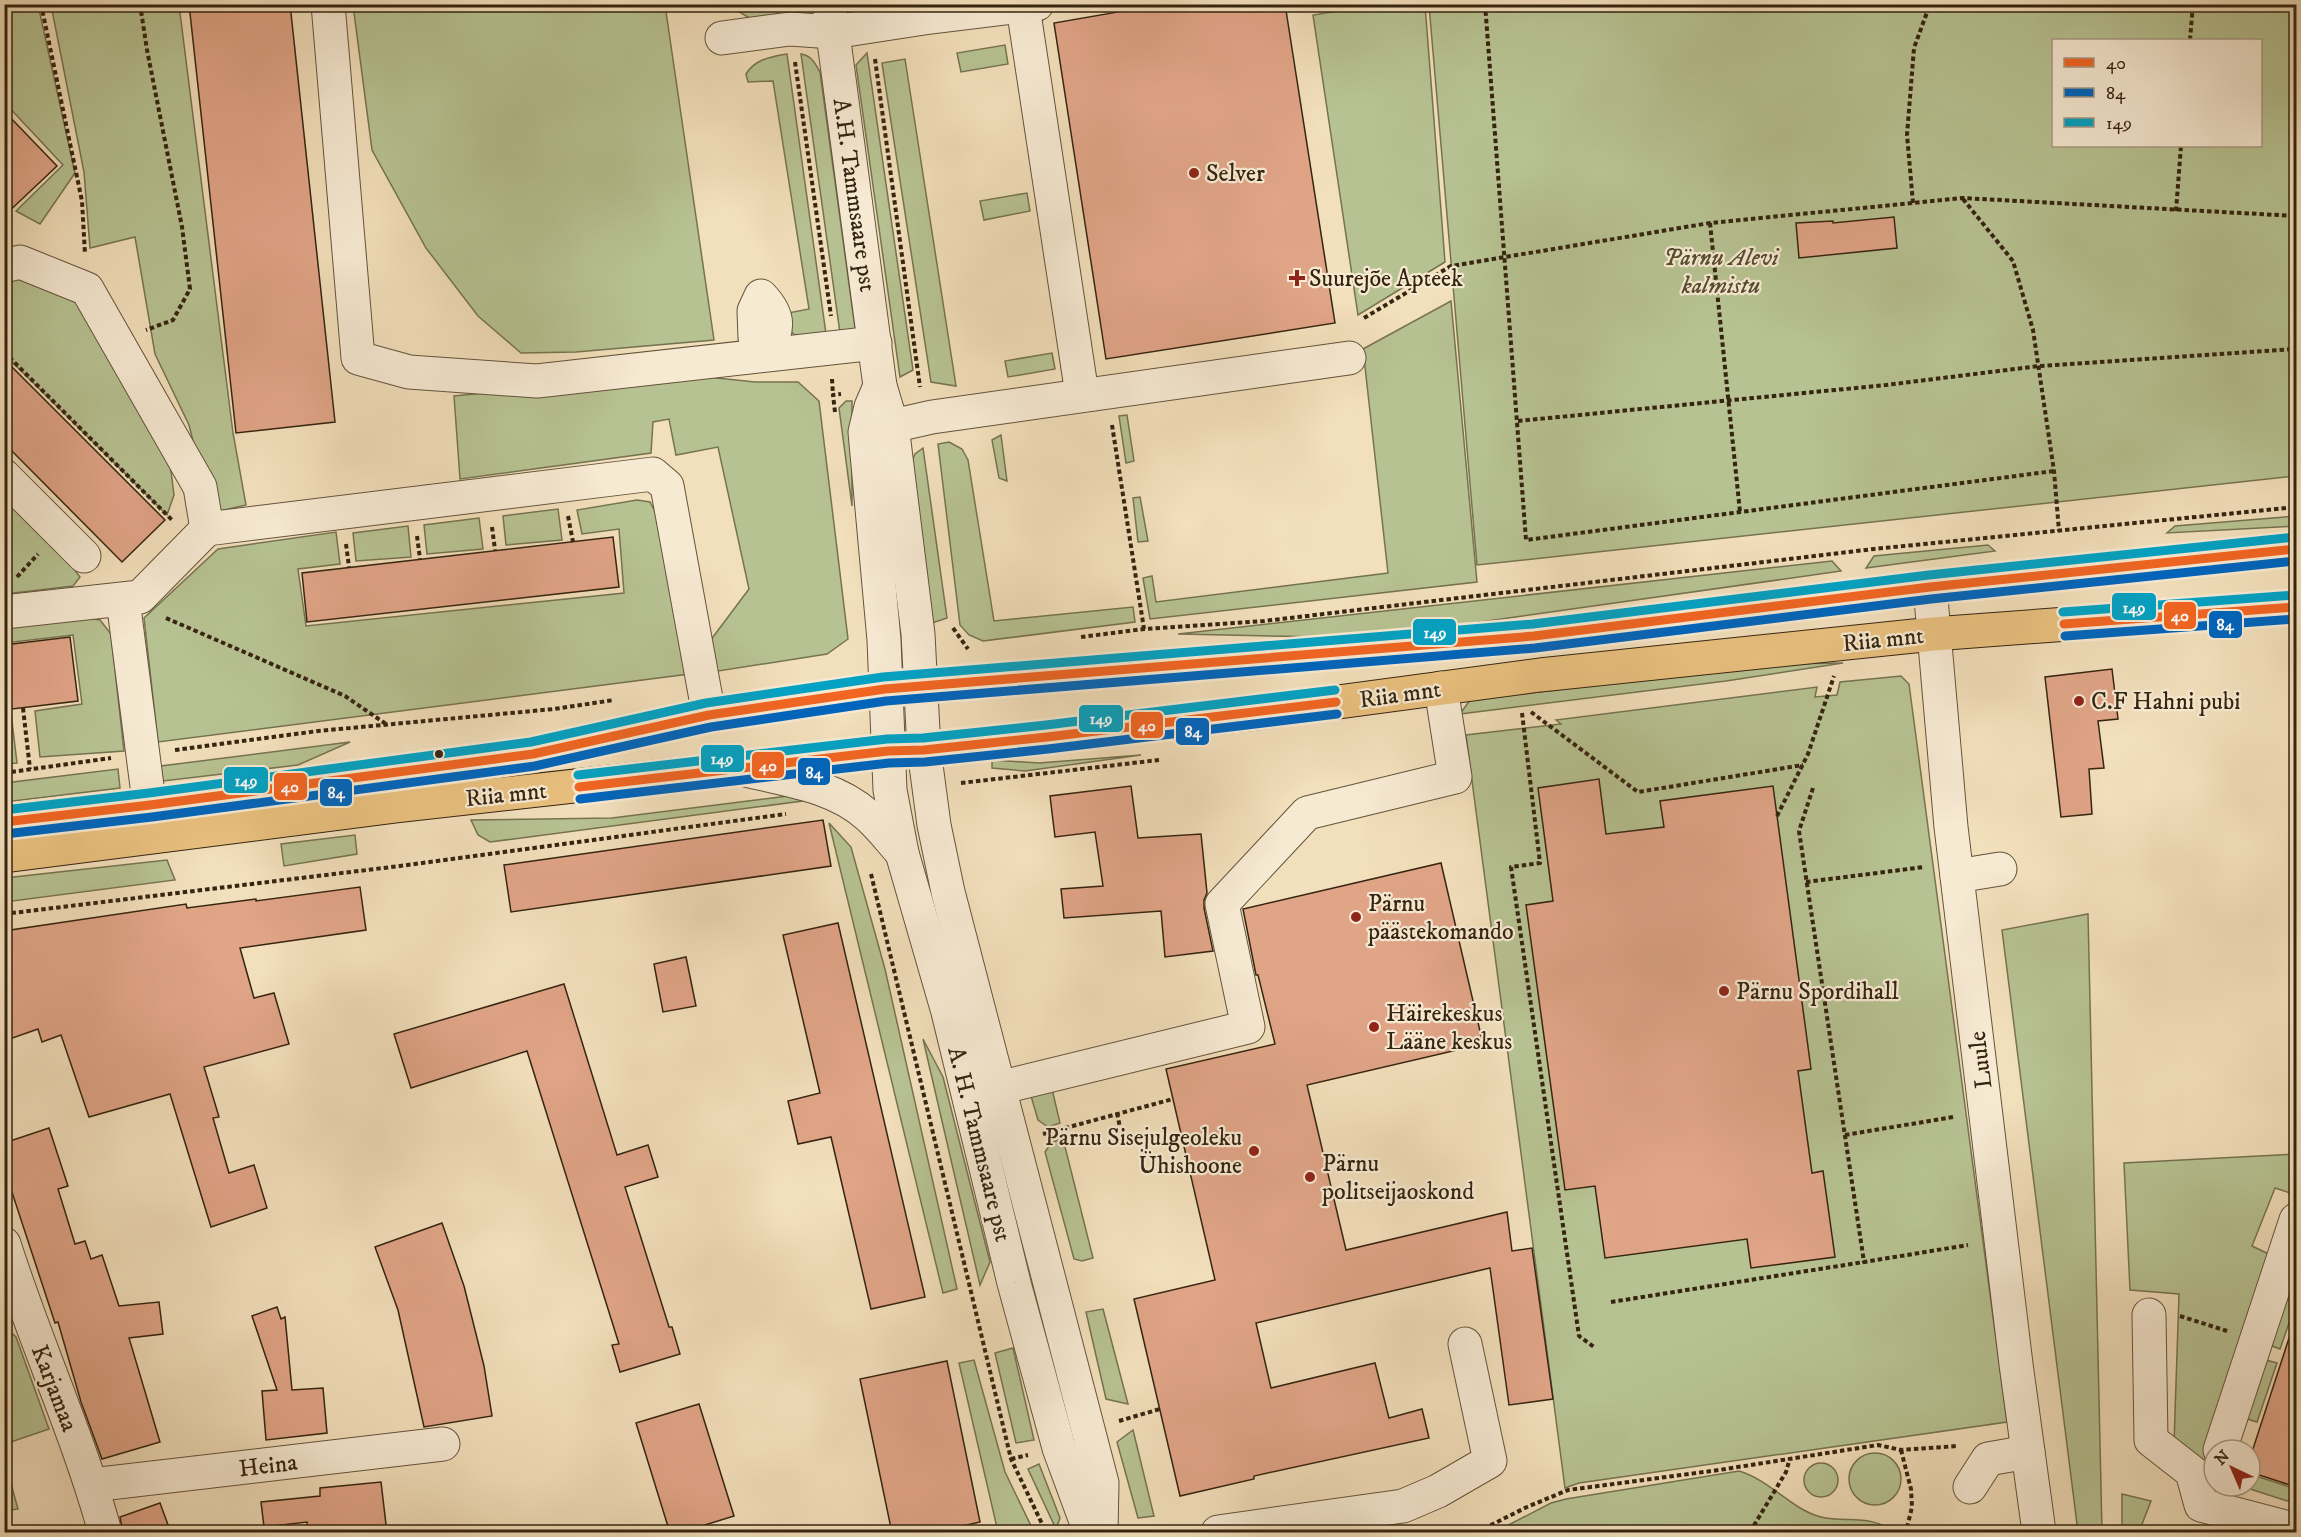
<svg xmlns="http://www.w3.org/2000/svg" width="2301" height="1537" font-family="'IM FELL DW Pica',serif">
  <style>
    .green { fill: #b7c292; stroke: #767351; stroke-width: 1.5; fill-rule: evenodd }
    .building { fill: #e0a487; stroke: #352410; stroke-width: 1.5 }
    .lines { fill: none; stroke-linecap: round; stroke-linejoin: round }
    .minor-casing { stroke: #64533b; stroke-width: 35 }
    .major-casing { stroke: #352410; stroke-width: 35 }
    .path { stroke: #352410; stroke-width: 4; stroke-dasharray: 4.5 3; stroke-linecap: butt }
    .minor { stroke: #f7ead3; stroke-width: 33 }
    .major { stroke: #e9c07e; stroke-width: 33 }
    .bus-1-casing { stroke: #f7ead3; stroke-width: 14 }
    .bus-2-casing { stroke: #f7ead3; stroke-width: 14 }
    .bus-3-casing { stroke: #f7ead3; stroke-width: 14 }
    .bus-1 { stroke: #f26522; stroke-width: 9 }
    .bus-2 { stroke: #0065bd; stroke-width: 9 }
    .bus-3 { stroke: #03a2c4; stroke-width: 9 }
    .poi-dot { fill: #8f2418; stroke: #f7ead3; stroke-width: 2 }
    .bus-dot { fill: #352410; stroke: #f7ead3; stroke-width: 2 }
    .labels { text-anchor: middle; stroke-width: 4.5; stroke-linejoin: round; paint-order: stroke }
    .poi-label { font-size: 24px; fill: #352410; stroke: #f7ead3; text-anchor: start }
    .street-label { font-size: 24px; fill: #352410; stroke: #f7ead3 }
    .park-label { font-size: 24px; font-style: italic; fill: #564c30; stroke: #f7ead3 }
    .line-badge { stroke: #f7ead3; stroke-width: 2 }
    .badge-label { font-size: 16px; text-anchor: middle; font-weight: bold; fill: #fff }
  </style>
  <rect width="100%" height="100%" fill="#f2dfbb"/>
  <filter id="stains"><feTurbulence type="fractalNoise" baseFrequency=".00333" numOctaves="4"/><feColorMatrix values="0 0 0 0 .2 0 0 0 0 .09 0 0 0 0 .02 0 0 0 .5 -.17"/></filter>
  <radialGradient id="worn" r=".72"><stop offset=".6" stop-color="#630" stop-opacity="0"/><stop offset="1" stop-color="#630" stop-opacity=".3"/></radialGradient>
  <!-- green -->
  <g class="green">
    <path d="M5 4 38 5 75 173 40 224 16 211 63 165 5 103Z"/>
    <path d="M51 5H179L233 433 246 505 211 513 189 425 155 354 135 237 90 248 84 172Z"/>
    <path d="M353 5H665L714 340 576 352 521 353 478 316 426 248 372 150Z"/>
    <path d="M737 5H777L779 20 754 21 738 11Z"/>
    <path d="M1375 5H1425L1445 262 1358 315 1313 15Z"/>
    <path d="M1429 5H2296V476L1477 565ZM2054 40H2260V146H2054Z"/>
    <path d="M1005 45 1008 64 961 72 957 53Z"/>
    <path d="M867 53 913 370 900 377 856 65Z"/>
    <path d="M787 54 827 341C805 337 786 341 783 314L809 309 773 81 748 82 746 74C755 59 771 57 787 54Z"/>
    <path d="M801 54C812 56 815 63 820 72L855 328 853 336 841 340Z"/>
    <path d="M905 59 956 386 931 382 882 63Z"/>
    <path d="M1027 193 1030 211 984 220 980 201Z"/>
    <path d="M18 276 81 298 167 440 174 495 167 515 5 355 4 278Z"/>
    <path d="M1451 301 1477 582 1150 619 1143 578 1152 576 1156 602 1388 573 1363 349Z"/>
    <path d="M1052 353 1055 369 1008 377 1005 361Z"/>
    <path d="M678 374 755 382H798L819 401 848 639 827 654 712 672 707 645 749 589 718 447 676 455 669 419 653 422 651 453 460 479 454 396Z"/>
    <path d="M846 401H852V506L839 408Z"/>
    <path d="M1127 415 1134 461 1126 463 1119 416Z"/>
    <path d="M1001 435 1007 481 999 478 992 440Z"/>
    <path d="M949 442 962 449 968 460 994 621 1133 607 1135 622 983 641 969 635 960 625 938 444Z"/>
    <path d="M923 448 947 618 932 623 912 461 915 454Z"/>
    <path d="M1140 497 1148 541 1138 542 1133 498Z"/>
    <path d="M4 499 73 568 80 577 73 586 5 594Z"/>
    <path d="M637 500 650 502 656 513 689 674 158 742 144 618 218 549 336 532 340 564 298 569 306 626 624 593 619 529 582 534 577 510Z"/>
    <path d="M558 509 562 540 506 545 503 516Z"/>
    <path d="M2296 516V526L2167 533 2175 526Z"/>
    <path d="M479 518 483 549 427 554 424 525Z"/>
    <path d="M408 526 411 557 356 561 353 533Z"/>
    <path d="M1988 545 1995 551 1866 568 1874 556Z"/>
    <path d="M1832 561 1841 571 1424 630 1320 637 1178 634Z"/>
    <path d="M88 618 100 620 111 634 124 751 40 757 35 711 82 704 73 635 5 643 4 627Z"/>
    <path d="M1843 663 1726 681 1460 714 1470 700 1780 664Z"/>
    <path d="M1901 676 1909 684 2007 1422 1579 1483 1565 1488 1466 735 1561 724 1556 720 1817 687 1815 697 1837 695 1840 682Z"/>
    <path d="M11 713 17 763 5 764V714Z"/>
    <path d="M350 742 298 765 163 781 161 766Z"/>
    <path d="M1141 755 1025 771 992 768V760L1039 763Z"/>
    <path d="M118 769 120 788 5 802V783Z"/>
    <path d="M788 796 803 801 490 842 478 835 471 820 612 818Z"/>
    <path d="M829 823 851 847 885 969 957 1289 943 1293Z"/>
    <path d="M355 835 357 854 284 866 281 844Z"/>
    <path d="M167 860 175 880 5 902V878Z"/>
    <path d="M2088 914 2102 1532H2078L2002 930Z"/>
    <path d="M923 1039 943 1077 990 1262 980 1285Z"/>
    <path d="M1052 1089 1060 1123 1048 1127 1038 1120 1031 1096Z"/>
    <path d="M1063 1139 1093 1258 1082 1261 1074 1259 1045 1152 1052 1142Z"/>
    <path d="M2296 1154V1195L2275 1188 2252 1246 2273 1256 2203 1464 2174 1443 2179 1294 2130 1290 2124 1163Z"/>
    <path d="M2284 1284 2296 1288V1303L2280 1349 2264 1343Z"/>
    <path d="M1103 1309 1128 1404 1106 1399 1086 1312Z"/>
    <path d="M5 1327 16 1337 49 1429 5 1444Z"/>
    <path d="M1013 1348 1034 1440 1016 1443 995 1353Z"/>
    <path d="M2259 1358 2277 1363 2257 1422 2241 1417Z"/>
    <path d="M974 1360 1005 1472 1034 1532H998L959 1363Z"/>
    <path d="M1133 1430 1154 1516 1138 1518 1117 1442Z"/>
    <circle cx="1875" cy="1479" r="26"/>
    <path d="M4 1459 18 1509 5 1511H4Z"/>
    <circle cx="1821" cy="1480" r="17"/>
    <path d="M1039 1464 1060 1518 1056 1529 1028 1469Z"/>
    <path d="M1739 1471C1770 1480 1792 1510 1821 1517 1845 1523 1873 1514 1893 1532H1495L1551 1503 1566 1499Z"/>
    <path d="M2250 1474 2296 1489V1496L2287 1501 2247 1488 2244 1486H2250Z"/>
    <path d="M2122 1494 2151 1501 2139 1532H2122Z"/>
  </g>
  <!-- building -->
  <g class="building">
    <path d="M189 4H290L335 422 236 433Z"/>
    <path d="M1117 4H1285L1335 323 1106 359 1054 23 1118 12Z"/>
    <path d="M4 111 57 166 4 216Z"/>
    <path d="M1894 217 1897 248 1799 258 1796 223 1833 221V223Z"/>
    <path d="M4 359 165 520 122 562 4 443Z"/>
    <path d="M613 537 619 587 307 622 302 573Z"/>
    <path d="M70 637 78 701 4 710V645Z"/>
    <path d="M2112 669 2118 719 2098 721 2104 768 2089 769 2092 814 2061 817 2045 677Z"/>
    <path d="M1599 779 1606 834 1664 827 1660 801 1773 786 1811 1069 1798 1071 1812 1173 1823 1171 1835 1257 1751 1268 1747 1239 1605 1258 1595 1186 1565 1190 1526 905 1553 901 1538 788Z"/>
    <path d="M1131 786 1138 838 1201 834 1207 893 1204 900V908L1213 951 1165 957 1161 911 1064 918 1061 889 1103 886 1095 832 1055 837 1050 796Z"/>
    <path d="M823 820 831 866 511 912 504 865Z"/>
    <path d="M1441 863 1483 1044 1307 1085 1346 1250 1507 1212 1512 1251 1532 1248 1553 1399 1509 1405 1490 1268 1256 1323 1271 1388 1375 1363 1389 1418 1422 1409 1429 1438 1254 1476V1479L1180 1496 1134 1299 1215 1280 1166 1069 1275 1044 1258 975H1256L1243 909Z"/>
    <path d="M360 887 366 930 240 948 254 998 274 993 289 1044 204 1067 219 1117 213 1118 229 1173 254 1165 267 1208 211 1227 170 1094 89 1117 61 1035 42 1042 38 1029 4 1041V931L186 904 187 908 256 899V901Z"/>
    <path d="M838 923 925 1297 871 1309 831 1137 798 1144 788 1101 820 1093 783 935Z"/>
    <path d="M686 957 696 1006 663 1012 654 964Z"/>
    <path d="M564 984 617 1155 648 1145 658 1177 625 1187 669 1327H672L680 1354 620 1372 612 1345 619 1344 527 1051 411 1088 394 1034Z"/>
    <path d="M49 1128 68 1186 58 1189 75 1244 85 1241 91 1259 102 1255 119 1306 159 1302 163 1334 129 1338 160 1442 102 1459 81 1402 58 1322 55 1323 4 1168V1143Z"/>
    <path d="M442 1223 464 1286 484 1366 492 1416 424 1427 398 1310 375 1247Z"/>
    <path d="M277 1307 281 1319 285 1317 292 1390 323 1388 327 1433 266 1440 262 1391 277 1390 252 1316Z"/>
    <path d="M2291 1332H2296V1487L2250 1472V1458Z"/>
    <path d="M947 1361 980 1522 932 1533H892L860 1379Z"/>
    <path d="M699 1404 734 1516 679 1533H670L636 1423Z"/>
    <path d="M381 1482 387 1533H308L307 1522 264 1527 261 1502 320 1496V1488Z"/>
    <path d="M160 1503 171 1533H123L120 1517Z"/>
  </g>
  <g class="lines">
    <!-- minor casing -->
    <g class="minor-casing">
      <g id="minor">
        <path d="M328 4 358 358 409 372 537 381 875 343"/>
        <path d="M829 4 880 386 892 426 918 634 924 750 934 825 948 892 1102 1483 1101 1532"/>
        <path d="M1023 7 1082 394"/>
        <path d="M722 38 790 29 833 32 924 18 1037 4"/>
        <path d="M4 266 20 262 87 289 200 487 207 529 653 474 667 486 709 715"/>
        <path d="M761 296C782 318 777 329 767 354L755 338 754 311Z"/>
        <path d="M880 386 871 407 865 432 884 640 890 790 902 853 948 1012 1014 1283 1059 1448 1090 1532"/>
        <path d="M870 431 932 417 1349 358"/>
        <path d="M4 476 84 556"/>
        <path d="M1930 587 1951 827 2016 1364 2039 1532"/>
        <path d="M123 600 153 833"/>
        <path d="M4 612 140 597 207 529"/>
        <path d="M742 769C785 780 833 785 867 815 880 826 891 841 902 853"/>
        <path d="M1957 876 2000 869"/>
        <path d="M999 1088 1248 1027 1222 904 1307 813 1455 777 1441 688"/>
        <path d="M4 1244C35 1342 78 1434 105 1532"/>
        <path d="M2149 1315 2151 1440 2192 1472 2201 1505 2296 1530"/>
        <path d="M2220 1450 2296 1220"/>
        <path d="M92 1485 443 1444"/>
        <path d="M1970 1487 1988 1459 2028 1452"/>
        <path d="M1218 1532 1403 1506 1438 1491 1490 1461 1465 1344"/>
      </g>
    </g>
    <!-- major casing -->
    <g class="major-casing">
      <g id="major">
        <path d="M4 822 150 805 533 754 709 715 885 689 1534 636 1930 587 2296 549"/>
        <path d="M4 856 396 806 888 751 924 750 1256 713 1540 675 1933 634 2296 607"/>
      </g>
    </g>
    <!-- path -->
    <g class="path">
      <path d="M41 4 82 201 85 254"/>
      <path d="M140 4 147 50 182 227 190 289 173 320 146 330"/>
      <path d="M1485 4 1526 540 2054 471"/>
      <path d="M2190 40 2193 4"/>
      <path d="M875 59 920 387"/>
      <path d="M795 62 831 316"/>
      <path d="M1963 199 2013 261 2033 330 2054 471 2059 531"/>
      <path d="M1913 203 1907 135 1914 48 1930 4"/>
      <path d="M2176 211 2181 146"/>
      <path d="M1710 223 1740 512"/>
      <path d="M1364 318 1451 266 1710 223 1963 198 2296 216"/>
      <path d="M4 352 172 520"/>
      <path d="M832 379 833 395"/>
      <path d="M835 412 833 395 841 394"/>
      <path d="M1518 421 1886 385 2039 366 2296 349"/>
      <path d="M1112 425 1144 629"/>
      <path d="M568 516 573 542"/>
      <path d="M492 527 495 550"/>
      <path d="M417 536 420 559"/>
      <path d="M346 544 349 567"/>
      <path d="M17 577 38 554"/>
      <path d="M166 618 345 696 386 724"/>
      <path d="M953 628 968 649"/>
      <path d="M1081 637 1144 629 1264 621 1874 549 2296 507"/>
      <path d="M23 708 30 769"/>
      <path d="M1531 712 1638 792 1803 765"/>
      <path d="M1522 713 1540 863 1511 867 1579 1336 1594 1347"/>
      <path d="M175 750 318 731 554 709 614 700"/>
      <path d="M4 773 111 758"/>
      <path d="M961 783 1159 760"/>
      <path d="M1813 788 1799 831 1864 1262 1968 1245"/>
      <path d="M1777 816 1808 754 1834 676"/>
      <path d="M871 874 1011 1459 1046 1532"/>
      <path d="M1806 882 1924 867"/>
      <path d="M4 914 400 866 786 814"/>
      <path d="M1117 1113 1122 1137"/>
      <path d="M1043 1134 1173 1099"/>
      <path d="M1845 1135 1953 1117"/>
      <path d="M1611 1302 1864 1262"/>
      <path d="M2180 1316 2227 1331"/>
      <path d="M1119 1421 1160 1409"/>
      <path d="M1901 1450 1911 1489 1912 1507 1906 1532"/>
      <path d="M1011 1459 1028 1455"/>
      <path d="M1477 1532 1527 1507 1568 1490 1719 1470 1878 1445 1901 1450 1957 1446"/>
      <path d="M1750 1532 1786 1472 1790 1458"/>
    </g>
    <!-- minor -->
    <use href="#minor" class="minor"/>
    <!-- major -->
    <use href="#major" class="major"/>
    <!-- bus-1 casing -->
    <g class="bus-1-casing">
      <g id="bus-1">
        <path d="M2064 624 2296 607"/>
        <path d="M579 787 888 751 924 750 1047 737 1336 702"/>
        <path d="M4 822 150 805 533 754 709 715 885 689 1534 636 1930 587 2296 549"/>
      </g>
    </g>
    <!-- bus-2 casing -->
    <g class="bus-2-casing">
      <g id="bus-2">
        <path d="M2065 636 2296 619"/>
        <path d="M580 799 889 763 925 762 1048 749 1337 714"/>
        <path d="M5 834 152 817 535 766 711 727 886 701 1535 648 1931 599 2296 561"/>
      </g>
    </g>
    <!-- bus-3 casing -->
    <g class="bus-3-casing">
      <g id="bus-3">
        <path d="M2063 612 2295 595"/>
        <path d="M578 775 887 739 923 738 1046 725 1335 690"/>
        <path d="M4 810 149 793 531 742 706 703 883 677 1533 624 1929 575 2295 537"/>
      </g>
    </g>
    <!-- bus-1 -->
    <use href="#bus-1" class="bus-1"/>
    <!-- bus-2 -->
    <use href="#bus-2" class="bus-2"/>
    <!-- bus-3 -->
    <use href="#bus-3" class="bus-3"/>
  </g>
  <!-- markers -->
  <g class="poi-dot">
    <circle cx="1194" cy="173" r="6"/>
    <path d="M1294 269h6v6h6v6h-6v6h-6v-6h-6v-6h6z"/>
    <circle cx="2079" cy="701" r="6"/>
    <circle cx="1356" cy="917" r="6"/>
    <circle cx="1724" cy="991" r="6"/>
    <circle cx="1374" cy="1027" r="6"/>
    <circle cx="1254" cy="1151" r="6"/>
    <circle cx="1310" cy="1177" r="6"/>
  </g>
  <circle class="bus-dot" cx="439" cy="754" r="5"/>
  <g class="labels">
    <!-- poi labels -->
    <g class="poi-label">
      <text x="1206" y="181">Selver</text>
      <text x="1309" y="286">Suurejõe Apteek</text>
      <text x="2091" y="709">C.F Hahni pubi</text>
      <text x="1368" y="911">Pärnu<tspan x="1368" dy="28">päästekomando</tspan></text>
      <text x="1736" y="999">Pärnu Spordihall</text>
      <text x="1386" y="1021">Häirekeskus<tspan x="1386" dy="28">Lääne keskus</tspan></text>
      <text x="1242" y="1145" text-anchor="end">Pärnu Sisejulgeoleku<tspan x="1242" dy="28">Ühishoone</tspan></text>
      <text x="1322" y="1171">Pärnu<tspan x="1322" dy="28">politseijaoskond</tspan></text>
    </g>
    <!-- street labels -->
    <g class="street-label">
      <text transform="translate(855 195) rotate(82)" y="8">A.H. Tammsaare pst</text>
      <text transform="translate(1883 639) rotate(-6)" y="8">Riia mnt</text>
      <text transform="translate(1400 694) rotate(-8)" y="8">Riia mnt</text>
      <text transform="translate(506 794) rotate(-6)" y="8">Riia mnt</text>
      <text transform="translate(1980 1060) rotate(-97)" y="8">Luule</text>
      <text transform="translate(980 1144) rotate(76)" y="8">A. H. Tammsaare pst</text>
      <text transform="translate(55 1388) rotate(69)" y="8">Karjamaa</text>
      <text transform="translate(268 1465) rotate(-7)" y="8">Heina</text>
    </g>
    <!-- park labels -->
    <g class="park-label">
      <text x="1721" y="265">Pärnu Alevi<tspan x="1721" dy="28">kalmistu</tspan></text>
    </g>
  </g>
  <g class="line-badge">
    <rect x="2111" y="592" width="46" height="29" rx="6" fill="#03a2c4"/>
    <rect x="2163" y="601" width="34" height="29" rx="6" fill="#f26522"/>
    <rect x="2208" y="610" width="35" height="29" rx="6" fill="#0065bd"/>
    <rect x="1412" y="618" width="45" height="28" rx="6" fill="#03a2c4"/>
    <rect x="1078" y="704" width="46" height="29" rx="6" fill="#03a2c4"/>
    <rect x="1130" y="711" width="34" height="28" rx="6" fill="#f26522"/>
    <rect x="1175" y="717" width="35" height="29" rx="6" fill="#0065bd"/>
    <rect x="700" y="744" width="45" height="29" rx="6" fill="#03a2c4"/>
    <rect x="751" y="751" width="34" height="28" rx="6" fill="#f26522"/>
    <rect x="797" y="757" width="34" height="29" rx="6" fill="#0065bd"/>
    <rect x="223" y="766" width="46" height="28" rx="6" fill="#03a2c4"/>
    <rect x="273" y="772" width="35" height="29" rx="6" fill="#f26522"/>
    <rect x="319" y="778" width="34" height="29" rx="6" fill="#0065bd"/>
  </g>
  <g class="badge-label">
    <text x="2134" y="613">149</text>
    <text x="2180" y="621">40</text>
    <text x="2225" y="630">84</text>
    <text x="1435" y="638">149</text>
    <text x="1101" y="724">149</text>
    <text x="1147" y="731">40</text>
    <text x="1193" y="737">84</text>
    <text x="722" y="764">149</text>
    <text x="768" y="771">40</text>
    <text x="814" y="778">84</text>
    <text x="246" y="786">149</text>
    <text x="290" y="792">40</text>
    <text x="336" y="798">84</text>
  </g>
  <!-- margin -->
  <rect width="2301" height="1537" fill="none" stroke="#f2dfbb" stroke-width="24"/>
  <rect x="6" y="6" width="2289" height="1525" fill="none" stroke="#352410" stroke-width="3"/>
  <rect x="12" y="12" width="2277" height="1513" fill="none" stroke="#352410" stroke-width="1.5"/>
  <!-- legend -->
  <rect x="2052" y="39" width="210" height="108" fill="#f7ead3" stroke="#a99b85" stroke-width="1.5"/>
  <rect x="2064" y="58" width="30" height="9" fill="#f26522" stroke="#a99b85" stroke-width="1.5"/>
  <text x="2106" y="69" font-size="18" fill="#352410">40</text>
  <rect x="2064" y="88" width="30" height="9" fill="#0065bd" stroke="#a99b85" stroke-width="1.5"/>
  <text x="2106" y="99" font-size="18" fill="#352410">84</text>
  <rect x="2064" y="118" width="30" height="9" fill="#03a2c4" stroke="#a99b85" stroke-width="1.5"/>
  <text x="2106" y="129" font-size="18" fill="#352410">149</text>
  <!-- north arrow -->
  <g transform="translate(2232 1468) rotate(316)"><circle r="28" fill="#f7ead3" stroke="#a99b85" stroke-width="1.5"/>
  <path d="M0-4.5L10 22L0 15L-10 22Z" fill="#8f2418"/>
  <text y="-9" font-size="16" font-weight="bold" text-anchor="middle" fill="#352410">N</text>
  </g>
  <rect width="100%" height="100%" filter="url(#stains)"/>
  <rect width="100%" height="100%" fill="url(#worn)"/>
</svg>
